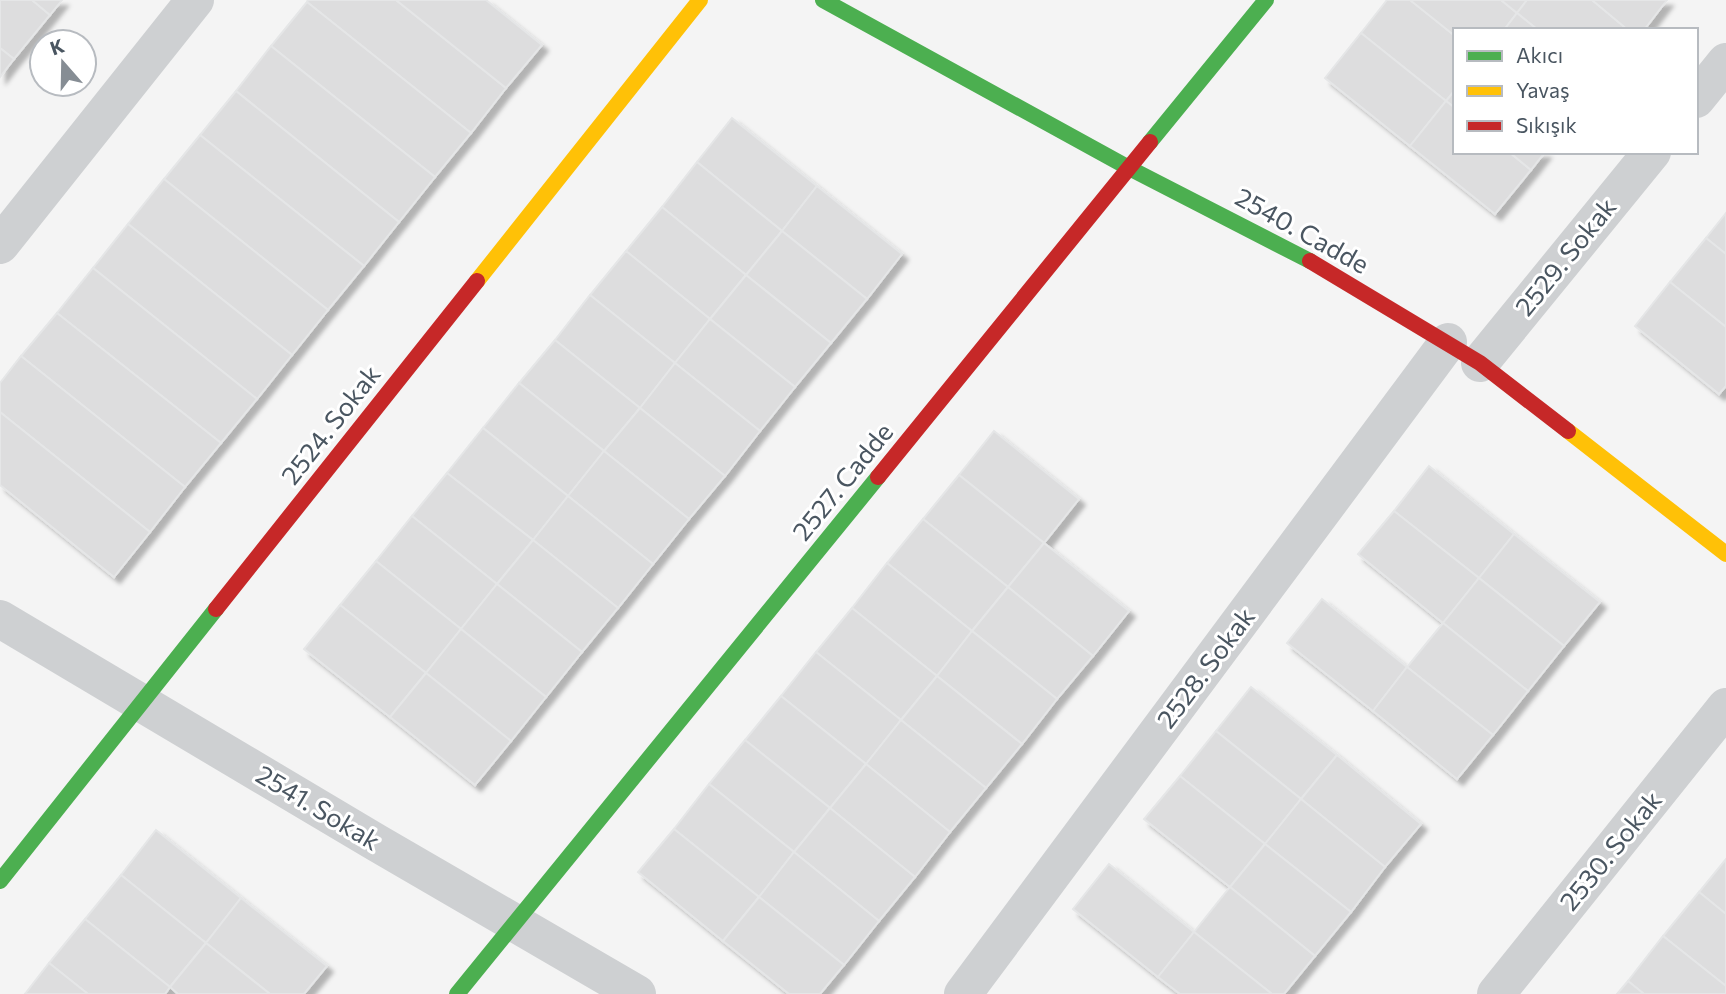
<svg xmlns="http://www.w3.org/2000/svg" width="1726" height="994" font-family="Commissioner,sans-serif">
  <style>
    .building { fill: #ddddde; stroke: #e5e6e7; stroke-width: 2; filter: url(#shadow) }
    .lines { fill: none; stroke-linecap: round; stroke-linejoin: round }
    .street { stroke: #ced0d2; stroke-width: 38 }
    .fast { stroke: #4caf50; stroke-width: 16 }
    .slow { stroke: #ffc107; stroke-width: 16 }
    .jam { stroke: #c62828; stroke-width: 16 }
    .labels { text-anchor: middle; stroke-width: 6; stroke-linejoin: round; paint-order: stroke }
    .street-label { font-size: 26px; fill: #4a5661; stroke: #fff }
  </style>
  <defs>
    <filter id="shadow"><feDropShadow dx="6" dy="6" stdDeviation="2" flood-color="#0004"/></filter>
  </defs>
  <rect width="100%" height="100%" fill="#f4f4f4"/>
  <!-- building -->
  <g class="building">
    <path d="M0 0H32L50 15 14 59 0 48Z"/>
    <path d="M32 0H62L50 15Z"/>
    <path d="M308 0H396L506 88 471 133 307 2Z"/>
    <path d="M396 0H486L542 45 506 88Z"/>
    <path d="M1387 0H1410L1455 36V90L1446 101 1361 33Z"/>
    <path d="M1410 0H1501L1517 13 1504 30H1455V36Z"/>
    <path d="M1501 0H1527L1517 13Z"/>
    <path d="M1527 0H1592L1628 30H1538L1517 13Z"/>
    <path d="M1592 0H1667L1644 30H1628Z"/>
    <path d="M307 2 471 133 435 177 271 46Z"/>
    <path d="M1517 13 1538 30H1504Z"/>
    <path d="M1361 33 1446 101 1410 146 1325 78Z"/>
    <path d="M271 46 435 177 399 222 236 91Z"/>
    <path d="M0 48 14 59 0 77Z"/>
    <path d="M1455 90V108L1446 101Z"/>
    <path d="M236 91 399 222 364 266 200 135Z"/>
    <path d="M1446 101 1455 108V152H1509L1531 170 1495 214 1410 146Z"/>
    <path d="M732 118 817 186 782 231 697 162Z"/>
    <path d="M200 135 364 266 328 310 164 179Z"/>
    <path d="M1509 152H1545L1531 170Z"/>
    <path d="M697 162 782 231 746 275 662 207Z"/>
    <path d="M164 179 328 310 292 355 128 224Z"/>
    <path d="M817 186 902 254 867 299 782 231Z"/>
    <path d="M662 207 746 275 710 319 626 251Z"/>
    <path d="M1726 213V254L1706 238Z"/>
    <path d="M128 224 292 355 257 399 93 268Z"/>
    <path d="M782 231 867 299 831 343 746 275Z"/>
    <path d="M1706 238 1726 254V327L1670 282Z"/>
    <path d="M626 251 710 319 675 363 590 295Z"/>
    <path d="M93 268 257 399 221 443 57 313Z"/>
    <path d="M746 275 831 343 795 387 710 319Z"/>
    <path d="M1670 282 1726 327V386L1719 394 1635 326Z"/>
    <path d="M590 295 675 363 640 408 555 340Z"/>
    <path d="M57 313 221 443 185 487 21 356Z"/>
    <path d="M710 319 795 387 760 431 675 363Z"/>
    <path d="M555 340 640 408 604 451 519 383Z"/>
    <path d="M21 356 185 487 150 532 0 412V383Z"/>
    <path d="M675 363 760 431 725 476 640 408Z"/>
    <path d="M519 383 604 451 568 496 483 428Z"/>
    <path d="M640 408 725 476 689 519 604 451Z"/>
    <path d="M0 412 150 532 114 577 0 485Z"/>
    <path d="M483 428 568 496 533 540 447 473Z"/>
    <path d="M994 431 1079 499 1044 543 959 475Z"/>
    <path d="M604 451 689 519 653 564 568 496Z"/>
    <path d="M1429 466 1514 534 1479 578 1394 511Z"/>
    <path d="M447 473 533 540 497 584 412 516Z"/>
    <path d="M959 475 1044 543 1008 587 923 519Z"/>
    <path d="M568 496 653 564 618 608 533 540Z"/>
    <path d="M1394 511 1479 578 1443 623 1358 554Z"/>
    <path d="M412 516 497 584 461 629 376 561Z"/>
    <path d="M923 519 1008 587 972 631 887 563Z"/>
    <path d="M1514 534 1600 602 1564 646 1479 578Z"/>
    <path d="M533 540 618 608 582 652 497 584Z"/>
    <path d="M1044 543 1129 611 1093 656 1008 587Z"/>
    <path d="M376 561 461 629 426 673 340 605Z"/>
    <path d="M887 563 972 631 937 676 852 608Z"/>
    <path d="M1479 578 1564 646 1528 691 1443 623Z"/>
    <path d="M497 584 582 652 546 697 461 629Z"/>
    <path d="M1008 587 1093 656 1057 699 972 631Z"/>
    <path d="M1322 599 1407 667 1373 711 1287 643Z"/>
    <path d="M340 605 426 673 390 717 304 649Z"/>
    <path d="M852 608 937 676 901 720 816 652Z"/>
    <path d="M1443 623 1528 691 1493 735 1407 667Z"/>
    <path d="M461 629 546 697 511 741 426 673Z"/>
    <path d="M972 631 1057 699 1022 744 937 676Z"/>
    <path d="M816 652 901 720 866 764 781 696Z"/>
    <path d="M1407 667 1493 735 1457 779 1373 711Z"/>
    <path d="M426 673 511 741 475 785 390 717Z"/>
    <path d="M937 676 1022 744 986 788 901 720Z"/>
    <path d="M1251 687 1337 755 1301 799 1216 731Z"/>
    <path d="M781 696 866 764 830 808 745 740Z"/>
    <path d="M901 720 986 788 950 832 866 764Z"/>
    <path d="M1216 731 1301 799 1265 844 1180 776Z"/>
    <path d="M745 740 830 808 794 852 709 784Z"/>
    <path d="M1337 755 1421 824 1385 867 1301 799Z"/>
    <path d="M866 764 950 832 915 877 830 808Z"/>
    <path d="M1180 776 1265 844 1230 887 1144 819Z"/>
    <path d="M709 784 794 852 759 897 674 829Z"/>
    <path d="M1301 799 1385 867 1351 912 1265 844Z"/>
    <path d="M830 808 915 877 879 921 794 852Z"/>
    <path d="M674 829 759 897 723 941 638 872Z"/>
    <path d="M156 830 241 898 206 943 121 875Z"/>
    <path d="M1265 844 1351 912 1315 956 1230 887Z"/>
    <path d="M794 852 879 921 844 965 759 897Z"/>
    <path d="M1726 859V914L1699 892Z"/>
    <path d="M1109 864 1194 932 1158 977 1073 909Z"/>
    <path d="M121 875 206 943 170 987 85 919Z"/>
    <path d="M1230 887 1315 956 1284 994H1272L1194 932Z"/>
    <path d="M1699 892 1726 914V986L1663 936Z"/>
    <path d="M759 897 844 965 820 994H789L723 941Z"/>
    <path d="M241 898 327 966 304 994H270L206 943Z"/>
    <path d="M85 919 170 987 165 994H88L49 963Z"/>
    <path d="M1194 932 1272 994H1180L1158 977Z"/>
    <path d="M1663 936 1726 986V994H1644L1628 981Z"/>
    <path d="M206 943 270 994H178L170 987Z"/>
    <path d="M49 963 88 994H25Z"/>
    <path d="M1628 981 1644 994H1617Z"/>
  </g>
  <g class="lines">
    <!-- street -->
    <g class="street">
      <path d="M1696 99 1726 62"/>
      <path d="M0 245 195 0"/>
      <path d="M1480 363 1652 152"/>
      <path d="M0 619 377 843 637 994"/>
      <path d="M963 994 1448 342"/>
      <path d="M1496 994 1726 707"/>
    </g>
    <!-- fast -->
    <g class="fast">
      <path d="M823 0 1129 168 1310 261"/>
      <path d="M1150 142 1266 0"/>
      <path d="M0 881 216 609"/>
      <path d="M457 994 878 477"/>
    </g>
    <!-- slow -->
    <g class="slow">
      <path d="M477 281 700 0"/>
      <path d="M1568 431 1726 554"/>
    </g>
    <!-- jam -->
    <g class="jam">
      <path d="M1310 261 1480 363 1568 431"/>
      <path d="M878 477 1150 142"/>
      <path d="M216 609 477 281"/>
    </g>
  </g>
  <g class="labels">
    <!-- street labels -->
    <g class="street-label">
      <text transform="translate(1302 231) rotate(29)" y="9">2540. Cadde</text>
      <text transform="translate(1566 257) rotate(-51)" y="9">2529. Sokak</text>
      <text transform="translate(331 425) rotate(-52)" y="9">2524. Sokak</text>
      <text transform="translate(843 482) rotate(-51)" y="9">2527. Cadde</text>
      <text transform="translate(1206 668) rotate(-53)" y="9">2528. Sokak</text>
      <text transform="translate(318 808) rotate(31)" y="9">2541. Sokak</text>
      <text transform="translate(1611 851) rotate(-51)" y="9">2530. Sokak</text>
    </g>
  </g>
  <!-- legend -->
  <rect x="1453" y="28" width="245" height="126" fill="#ffffff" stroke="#b7bbc0" stroke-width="2"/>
  <rect x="1467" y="51" width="35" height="10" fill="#4caf50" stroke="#b7bbc0" stroke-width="2"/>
  <text x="1516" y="63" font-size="21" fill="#4a5661">Akıcı</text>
  <rect x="1467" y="86" width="35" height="10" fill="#ffc107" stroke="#b7bbc0" stroke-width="2"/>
  <text x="1516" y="98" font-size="21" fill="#4a5661">Yavaş</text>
  <rect x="1467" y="121" width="35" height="10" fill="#c62828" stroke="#b7bbc0" stroke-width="2"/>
  <text x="1516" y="133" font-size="21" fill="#4a5661">Sıkışık</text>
  <!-- north arrow -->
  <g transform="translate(63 63) rotate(340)"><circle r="33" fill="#ffffff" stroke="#b7bbc0" stroke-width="2"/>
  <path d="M0-5L12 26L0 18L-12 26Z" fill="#868d94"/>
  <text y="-10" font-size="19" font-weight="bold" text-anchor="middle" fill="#4a5661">K</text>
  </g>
</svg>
